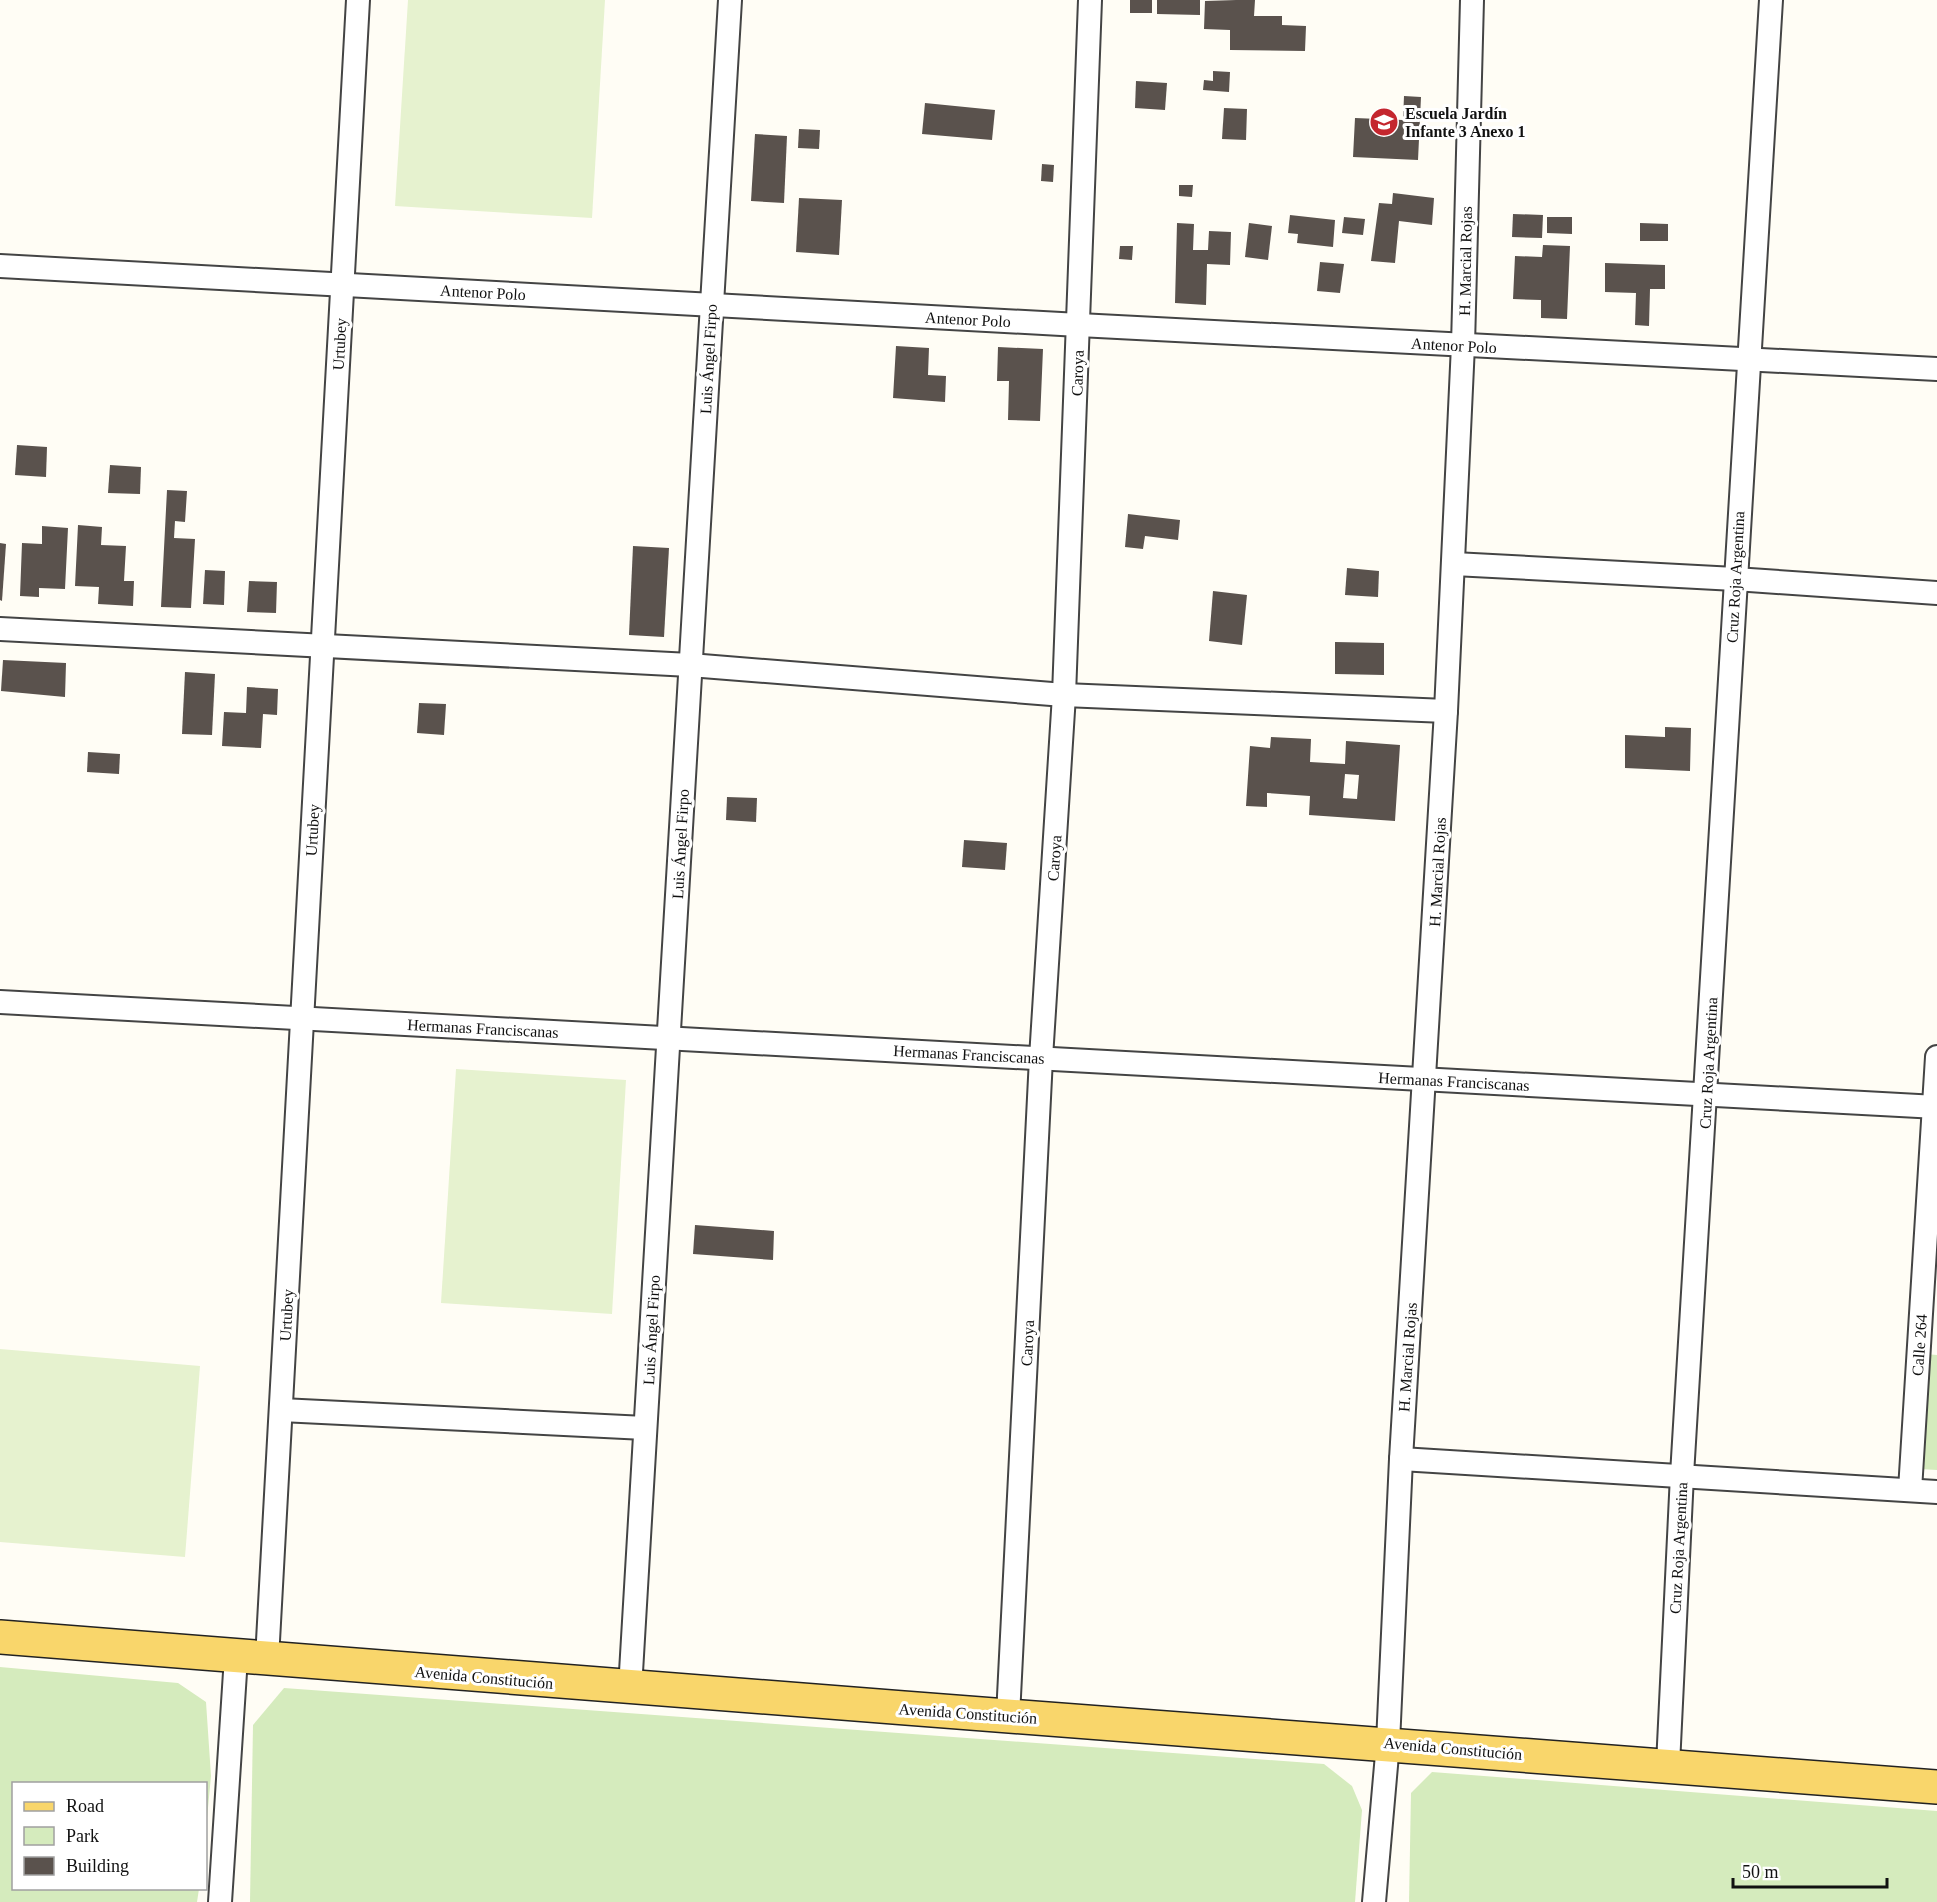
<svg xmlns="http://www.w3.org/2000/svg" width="1937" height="1902" font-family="Georgia,serif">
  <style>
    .green { fill: #d5ebbd }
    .pitch { fill: #e6f2cf }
    .building { fill: #5a524d; fill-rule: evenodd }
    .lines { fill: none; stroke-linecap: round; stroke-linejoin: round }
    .minor-casing { stroke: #444; stroke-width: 26 }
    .primary-casing { stroke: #222; stroke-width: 36 }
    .minor { stroke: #fff; stroke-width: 22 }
    .primary { stroke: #f9d66b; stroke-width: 33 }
    .labels { text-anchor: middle; stroke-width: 6; stroke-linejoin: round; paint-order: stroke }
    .poi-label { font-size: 16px; font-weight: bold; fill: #111; stroke: #fff; text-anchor: start }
    .street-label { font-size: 16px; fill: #111; stroke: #fff }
  </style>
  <rect width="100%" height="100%" fill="#fffdf5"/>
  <!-- green -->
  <g class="green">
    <path d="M1925 1354 1937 1355V1470L1920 1469Z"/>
    <path d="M0 1667 178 1683 206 1702 211 1776 206 1829V1784H14V1888L199 1889 197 1902H0Z"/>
    <path d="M284 1688 1324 1764 1352 1786 1362 1810 1355 1902H250L253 1725Z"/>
    <path d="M1432 1772 1937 1811V1902H1409L1411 1793Z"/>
  </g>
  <!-- pitch -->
  <g class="pitch">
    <path d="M408 0H605L592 218 395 206Z"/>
    <path d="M456 1069 626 1080 612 1314 441 1303Z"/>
    <path d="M0 1349 200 1366 185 1557 0 1542Z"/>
  </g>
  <!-- building -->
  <g class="building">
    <rect x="1130" y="0" width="22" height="13"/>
    <path d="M1157 0H1200V15L1157 14Z"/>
    <path d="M1236 0H1255L1254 16H1282V25L1306 26 1305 51 1230 50V30L1204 29 1205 1Z"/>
    <path d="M1213 71 1230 72 1229 92 1203 90 1204 80 1213 81Z"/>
    <path d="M1136 81 1167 83 1165 110 1135 108Z"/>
    <path d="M1404 96 1421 97 1418 160 1353 157 1355 118 1403 120Z"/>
    <path d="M925 103 995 110 992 140 922 134Z"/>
    <path d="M1224 108 1247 109 1246 140 1222 139Z"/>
    <path d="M799 129 820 130 819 149 798 148Z"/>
    <path d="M755 134 787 136 784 203 751 201Z"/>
    <path d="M1042 164 1054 165 1053 182 1041 181Z"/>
    <path d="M1179 185H1193L1192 197 1179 196Z"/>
    <path d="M1393 193 1434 198 1432 225 1399 221 1395 263 1371 261 1379 203 1392 204Z"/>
    <path d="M799 198 842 200 839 255 796 252Z"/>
    <path d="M1513 214 1543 215 1542 238 1512 237Z"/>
    <path d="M1290 215 1335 220 1333 247 1297 243 1298 234 1288 233Z"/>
    <path d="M1344 217 1365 219 1363 235 1342 233Z"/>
    <path d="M1547 217H1572V234L1547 233Z"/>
    <path d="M1177 223 1194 224 1193 250H1208L1209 231 1231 232 1230 265 1207 264 1206 305 1175 303Z"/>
    <path d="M1249 223 1272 226 1268 260 1245 257Z"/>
    <path d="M1640 223 1668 224V241H1640Z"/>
    <path d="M1543 245 1570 246 1567 319 1541 318V300L1513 299 1515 256 1542 257Z"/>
    <path d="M1120 246H1133L1132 260 1119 259Z"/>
    <path d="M1320 262 1344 264 1340 293 1317 291Z"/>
    <path d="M1605 263 1665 265V289H1650L1649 326 1635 325 1636 293 1605 292Z"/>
    <path d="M896 346 929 348 928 375 946 376 945 402 893 398Z"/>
    <path d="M998 347 1043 349 1040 421 1008 420 1009 381H997Z"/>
    <path d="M17 445 47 447 46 477 15 475Z"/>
    <path d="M110 465 141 467 140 494 108 493Z"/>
    <path d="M167 490 187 491 185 522 175 521 174 538 195 539 191 608 161 607Z"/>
    <path d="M1128 514 1180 520 1178 540 1145 536 1143 549 1125 547Z"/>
    <path d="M78 525 102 527 101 545 126 546 124 581H134L133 606 98 604 99 587 75 586Z"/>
    <path d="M42 526 68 528 65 589 39 588V597L20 596 22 543 42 544Z"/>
    <path d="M0 543 6 544 2 601 0 600Z"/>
    <path d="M633 546 669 548 664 637 629 635Z"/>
    <path d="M1347 568 1379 571 1378 597 1345 595Z"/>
    <path d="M205 570 225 571 224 605 203 604Z"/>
    <path d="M249 581 277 582 276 613 247 612Z"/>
    <path d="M1213 591 1247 595 1242 645 1209 641Z"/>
    <path d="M1335 642 1384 643V675L1335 674Z"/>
    <path d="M3 660 66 663 65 697 1 691Z"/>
    <path d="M185 672 215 674 212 735 182 734Z"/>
    <path d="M247 687 278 689 277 715 263 714 261 748 222 746 224 712 246 713Z"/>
    <path d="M419 703 446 704 444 735 417 733Z"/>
    <path d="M1665 727 1691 728 1690 771 1625 768V735L1665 737Z"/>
    <path d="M1271 737 1311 739 1310 762 1345 764 1346 741 1400 745 1395 821 1309 815 1310 796 1267 793V807L1246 806 1250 746 1270 748ZM1345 774 1359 775 1357 799 1343 798Z"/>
    <path d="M88 752 120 754 119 774 87 772Z"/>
    <path d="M727 797 757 798 756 822 726 820Z"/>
    <path d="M964 840 1007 843 1005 870 962 867Z"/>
    <path d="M695 1225 774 1231 773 1260 693 1254Z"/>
  </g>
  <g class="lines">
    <!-- minor casing -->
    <g class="minor-casing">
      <g id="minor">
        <path d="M0 266 1079 325 1937 369"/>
        <path d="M1454 564 1735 579 1937 593"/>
        <path d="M0 629 690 665 1064 695 1446 711"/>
        <path d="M0 1002 1937 1107"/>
        <path d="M281 1410 645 1428"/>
        <path d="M1401 1459 1937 1492"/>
        <path d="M1910 1490 1937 1057"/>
        <path d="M267 1659 358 0"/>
        <path d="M630 1689 730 0"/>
        <path d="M1008 1716 1041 1058 1064 695 1090 0"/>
        <path d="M1668 1765 1682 1475 1771 0"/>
        <path d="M220 1902 236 1657"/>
        <path d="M1374 1902 1388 1743 1401 1459 1446 711 1463 345 1472 0"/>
      </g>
    </g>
    <!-- primary casing -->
    <g class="primary-casing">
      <path id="primary" d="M0 1637C645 1692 1292 1734 1937 1787"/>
    </g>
    <!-- minor -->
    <use href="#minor" class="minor"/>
    <!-- primary -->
    <use href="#primary" class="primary"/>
  </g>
  <!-- icons -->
  <defs>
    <g id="school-disc" transform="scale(1.5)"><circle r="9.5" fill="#c4262e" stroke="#fff"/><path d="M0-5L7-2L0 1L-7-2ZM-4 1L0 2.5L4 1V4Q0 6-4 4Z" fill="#fff"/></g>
  </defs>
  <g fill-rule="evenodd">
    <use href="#school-disc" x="1384" y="122"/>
  </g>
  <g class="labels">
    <!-- poi labels -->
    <g class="poi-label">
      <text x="1405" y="119">Escuela Jardín<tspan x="1405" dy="18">Infante 3 Anexo 1</tspan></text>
    </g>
    <!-- street labels -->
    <g class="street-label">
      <text transform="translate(1465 261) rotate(-89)" y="6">H. Marcial Rojas</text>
      <text transform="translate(483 292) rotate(3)" y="6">Antenor Polo</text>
      <text transform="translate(968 319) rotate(3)" y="6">Antenor Polo</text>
      <text transform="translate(339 344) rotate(-87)" y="6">Urtubey</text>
      <text transform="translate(1454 345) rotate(3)" y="6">Antenor Polo</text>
      <text transform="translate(708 359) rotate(-87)" y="6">Luis Ángel Firpo</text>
      <text transform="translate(1077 373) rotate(-88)" y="6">Caroya</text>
      <text transform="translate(1735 577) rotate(-87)" y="6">Cruz Roja Argentina</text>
      <text transform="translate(312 830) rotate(-87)" y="6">Urtubey</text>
      <text transform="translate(680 844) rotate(-87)" y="6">Luis Ángel Firpo</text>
      <text transform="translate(1054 858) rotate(-86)" y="6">Caroya</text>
      <text transform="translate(1437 872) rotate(-87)" y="6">H. Marcial Rojas</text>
      <text transform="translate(483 1028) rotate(3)" y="6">Hermanas Franciscanas</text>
      <text transform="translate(969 1054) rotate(3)" y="6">Hermanas Franciscanas</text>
      <text transform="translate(1708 1063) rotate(-87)" y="6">Cruz Roja Argentina</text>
      <text transform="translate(1454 1081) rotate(3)" y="6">Hermanas Franciscanas</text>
      <text transform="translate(286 1315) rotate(-87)" y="6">Urtubey</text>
      <text transform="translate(651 1330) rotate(-87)" y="6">Luis Ángel Firpo</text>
      <text transform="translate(1027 1343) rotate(-87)" y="6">Caroya</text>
      <text transform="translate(1919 1345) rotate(-86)" y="6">Calle 264</text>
      <text transform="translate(1407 1357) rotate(-86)" y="6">H. Marcial Rojas</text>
      <text transform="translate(1678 1548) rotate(-87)" y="6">Cruz Roja Argentina</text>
      <text transform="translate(484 1677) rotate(5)" y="6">Avenida Constitución</text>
      <text transform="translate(968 1713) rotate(4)" y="6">Avenida Constitución</text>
      <text transform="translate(1453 1748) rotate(5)" y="6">Avenida Constitución</text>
    </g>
  </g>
  <!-- legend -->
  <rect x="12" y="1782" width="195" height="108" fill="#ffffff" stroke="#a0a0a0" stroke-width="1.5"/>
  <rect x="24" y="1802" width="30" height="9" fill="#f9d66b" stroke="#a0a0a0" stroke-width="1.5"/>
  <text x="66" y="1812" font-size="18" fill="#111111">Road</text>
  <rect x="24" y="1827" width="30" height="18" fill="#d5ebbd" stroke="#a0a0a0" stroke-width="1.5"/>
  <text x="66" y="1842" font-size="18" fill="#111111">Park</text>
  <rect x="24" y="1857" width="30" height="18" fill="#5a524d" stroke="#a0a0a0" stroke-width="1.5"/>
  <text x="66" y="1872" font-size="18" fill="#111111">Building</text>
  <!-- scale -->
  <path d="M1733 1878v9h154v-9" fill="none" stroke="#111111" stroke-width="3"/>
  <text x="1742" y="1878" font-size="18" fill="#111111" stroke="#ffffff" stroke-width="4.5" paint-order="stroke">50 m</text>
</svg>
